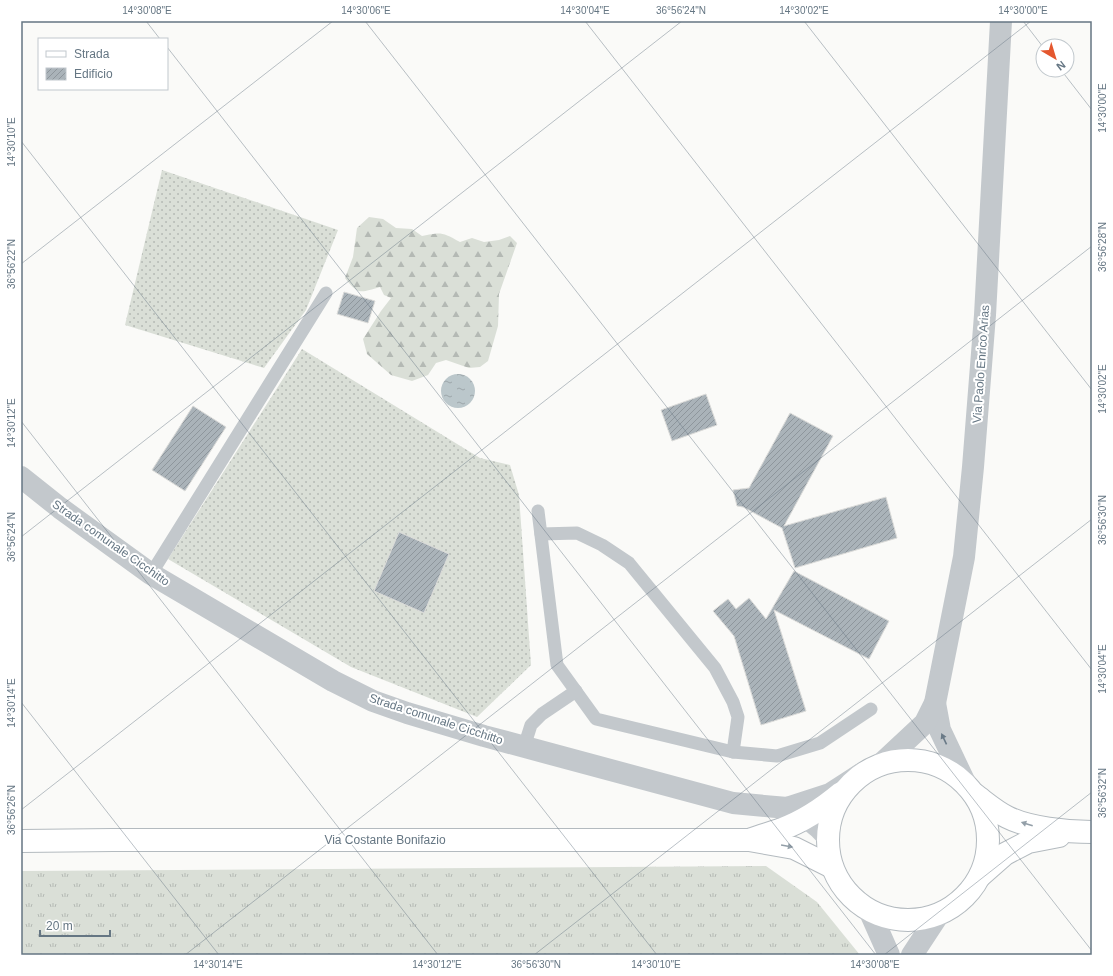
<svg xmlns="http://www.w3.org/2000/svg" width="1113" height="976" font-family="Helvetica,sans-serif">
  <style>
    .grass { fill: url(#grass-tufts) }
    .forest { fill: url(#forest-firs) }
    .garden { fill: url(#garden-dots) }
    .water { fill: url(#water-ripples) }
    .building { fill: url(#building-hatch); stroke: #dcdcda }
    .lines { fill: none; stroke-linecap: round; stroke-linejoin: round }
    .secondary-casing { stroke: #b3babf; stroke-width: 24 }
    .lane { stroke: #c3c8cc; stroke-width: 13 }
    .street { stroke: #c3c8cc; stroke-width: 22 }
    .secondary { stroke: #fff; stroke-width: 22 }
    .oneway { fill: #6a7a87 }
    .oneway2 { fill: #939fa8 }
    .ticks { fill: none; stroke: #657683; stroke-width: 1; stroke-opacity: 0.45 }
    .labels { text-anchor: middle; stroke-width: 4; stroke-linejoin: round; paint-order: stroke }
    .street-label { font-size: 12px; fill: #657683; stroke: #fff }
    .neatline { fill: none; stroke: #657683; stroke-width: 1.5 }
    .ticks-label { font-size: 10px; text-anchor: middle; fill: #657683 }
  </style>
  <defs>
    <pattern id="grass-tufts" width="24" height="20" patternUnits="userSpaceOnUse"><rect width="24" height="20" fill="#dadfd7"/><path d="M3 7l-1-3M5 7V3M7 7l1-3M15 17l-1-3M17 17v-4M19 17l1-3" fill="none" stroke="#b4b9b4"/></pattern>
    <pattern id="forest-firs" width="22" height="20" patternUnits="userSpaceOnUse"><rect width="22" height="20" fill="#dadfd7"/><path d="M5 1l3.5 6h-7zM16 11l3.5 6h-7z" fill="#b4b9b4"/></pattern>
    <pattern id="garden-dots" width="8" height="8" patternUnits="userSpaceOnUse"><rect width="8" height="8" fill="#dadfd7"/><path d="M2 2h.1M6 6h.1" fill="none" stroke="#b4b9b4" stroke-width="1.8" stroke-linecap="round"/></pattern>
    <pattern id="water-ripples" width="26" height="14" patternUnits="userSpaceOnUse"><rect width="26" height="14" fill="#bbc7cb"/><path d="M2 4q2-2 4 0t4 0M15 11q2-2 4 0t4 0" fill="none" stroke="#9ca6aa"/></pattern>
    <pattern id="building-hatch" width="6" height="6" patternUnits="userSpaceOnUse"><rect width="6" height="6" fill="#aab3b9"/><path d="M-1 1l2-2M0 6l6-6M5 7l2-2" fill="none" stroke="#8e969c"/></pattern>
  </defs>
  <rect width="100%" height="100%" fill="#fafaf8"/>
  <!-- grass -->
  <path class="grass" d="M766 866 817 902 860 955H21V871Z"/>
  <!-- forest -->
  <path class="forest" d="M369 217 383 219 396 228 412 229 422 236C441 232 442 232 460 242L472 238 484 242 499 240 510 236 517 243 499 294 498 326 488 361 480 367 469 368 446 360 436 363 428 375 412 381 391 375 367 354 363 339 381 311 391 298 384 295 380 287C360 293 358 295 345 278L353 257 357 228Z"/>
  <!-- garden -->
  <g class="garden">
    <path d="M162 170 338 230 306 310 264 368 125 325Z"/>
    <path d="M302 349 480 458 510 465 519 495 531 665 477 717 351 667 168 559Z"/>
  </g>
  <!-- water -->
  <circle class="water" cx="458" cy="391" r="17"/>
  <!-- building -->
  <g class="building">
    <path d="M344 292 375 301 368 323 337 314Z"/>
    <path d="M706 394 717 425 672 441 661 410Z"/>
    <path d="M193 406 226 427 185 491 152 470Z"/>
    <path d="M790 413 833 436 784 526 886 497 897 538 795 568 782 528 743 507 737 506 733 490 749 488Z"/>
    <path d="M399 532 449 554 424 613 374 591Z"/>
    <path d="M794 571 889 621 869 659 774 610 806 711 761 725 734 636 713 611 728 599 736 609 749 598 766 619Z"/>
  </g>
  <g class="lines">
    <!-- secondary casing -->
    <g class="secondary-casing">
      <g id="secondary">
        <circle cx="908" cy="840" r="80"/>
        <path d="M974 794C985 802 995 811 1007 817 1028 828 1068 832 1092 832"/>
        <path d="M752 839C762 835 772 833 782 829 804 821 823 808 841 793"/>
        <path d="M21 841 113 840H749L794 848 832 867"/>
        <path d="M980 876 1005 854 1028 842 1059 836"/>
      </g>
    </g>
    <!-- lane -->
    <g class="lane">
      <path d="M538 511 557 665 596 719 733 752 777 756 820 743 871 709"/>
      <path d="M541 534 577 533 602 545 629 563 715 668 733 702 738 717 733 752"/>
      <path d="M151 574 326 293"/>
      <path d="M524 747 531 725 542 714 576 691"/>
    </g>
    <!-- street -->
    <g class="street">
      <path d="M21 477 60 508 151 574 333 681 373 701 407 713 484 736 733 803 787 808 830 794 861 774"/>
      <path d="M935 703 940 730 967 787"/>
      <path d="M881 764 925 723 935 703 964 557 973 467 985 315 1001 21"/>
      <path d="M790 809C806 817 815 823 827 836"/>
      <path d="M870 912 889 955"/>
      <path d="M912 955 939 914"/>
    </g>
    <!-- secondary -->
    <use href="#secondary" class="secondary"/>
  </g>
  <!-- one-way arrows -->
  <defs><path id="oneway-solid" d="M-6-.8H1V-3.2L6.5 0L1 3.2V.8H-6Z"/></defs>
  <use class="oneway" href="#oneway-solid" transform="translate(944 739) rotate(-115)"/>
  <g class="oneway2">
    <use href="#oneway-solid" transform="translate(1027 824) rotate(-162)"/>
    <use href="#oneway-solid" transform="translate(787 846) rotate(10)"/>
  </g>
  <!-- ticks -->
  <path class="ticks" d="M146 21 160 39M365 21 1092 951M585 21 1092 670M804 21 1092 390M1023 21 1043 47M167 47 876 955M1061 70 1092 110M21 141 657 955M21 264 333 21M21 421 438 955M21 537 682 21M21 702 219 955M21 810 1031 21M185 955 1092 246M534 955 1092 519M884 955 1092 792"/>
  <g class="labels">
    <!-- street labels -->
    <g class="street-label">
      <text transform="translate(981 364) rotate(-86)" y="4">Via Paolo Enrico Arias</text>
      <text transform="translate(111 543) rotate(35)" y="4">Strada comunale Cicchitto</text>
      <text transform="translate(436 719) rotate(18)" y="4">Strada comunale Cicchitto</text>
      <text x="385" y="844">Via Costante Bonifazio</text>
    </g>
  </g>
  <!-- border -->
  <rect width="1113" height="976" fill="none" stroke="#ffffff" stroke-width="44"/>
  <!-- legend -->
  <rect x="38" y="38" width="130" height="52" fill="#ffffff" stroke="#c1c8cd"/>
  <rect x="46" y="51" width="20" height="6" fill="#ffffff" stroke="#c1c8cd"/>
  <text x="74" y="58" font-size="12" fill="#657683">Strada</text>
  <rect x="46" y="68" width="20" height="12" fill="url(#building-hatch)" stroke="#c1c8cd"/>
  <text x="74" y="78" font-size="12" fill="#657683">Edificio</text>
  <!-- north arrow -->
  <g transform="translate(1055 58) rotate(142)"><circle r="19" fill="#ffffff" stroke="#c1c8cd"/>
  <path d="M0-3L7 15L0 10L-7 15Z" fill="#e4572e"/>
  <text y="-6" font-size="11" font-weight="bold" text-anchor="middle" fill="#657683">N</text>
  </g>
  <!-- scale -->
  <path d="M40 930v6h70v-6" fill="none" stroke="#657683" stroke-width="2"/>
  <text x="46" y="930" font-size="12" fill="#657683" stroke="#ffffff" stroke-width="3" paint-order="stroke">20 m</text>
  <rect x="22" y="22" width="1069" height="932" class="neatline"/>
  <g class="ticks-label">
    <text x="147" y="14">14°30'08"E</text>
    <text x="366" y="14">14°30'06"E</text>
    <text x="585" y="14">14°30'04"E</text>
    <text x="681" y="14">36°56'24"N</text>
    <text x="804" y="14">14°30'02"E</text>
    <text x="1023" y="14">14°30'00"E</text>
    <text transform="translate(1102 108) rotate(-90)" y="4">14°30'00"E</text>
    <text transform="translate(11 142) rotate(-90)" y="4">14°30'10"E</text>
    <text transform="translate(1102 247) rotate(-90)" y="4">36°56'28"N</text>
    <text transform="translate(11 264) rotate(-90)" y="4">36°56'22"N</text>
    <text transform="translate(1102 389) rotate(-90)" y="4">14°30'02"E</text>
    <text transform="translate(11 423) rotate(-90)" y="4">14°30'12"E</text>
    <text transform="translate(1102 520) rotate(-90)" y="4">36°56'30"N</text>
    <text transform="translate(11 537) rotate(-90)" y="4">36°56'24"N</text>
    <text transform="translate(1102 669) rotate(-90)" y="4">14°30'04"E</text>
    <text transform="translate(11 703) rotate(-90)" y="4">14°30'14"E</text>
    <text transform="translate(1102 793) rotate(-90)" y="4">36°56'32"N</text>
    <text transform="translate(11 810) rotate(-90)" y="4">36°56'26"N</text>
    <text x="218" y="968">14°30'14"E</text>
    <text x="437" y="968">14°30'12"E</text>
    <text x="536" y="968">36°56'30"N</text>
    <text x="656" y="968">14°30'10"E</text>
    <text x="875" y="968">14°30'08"E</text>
  </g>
</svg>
